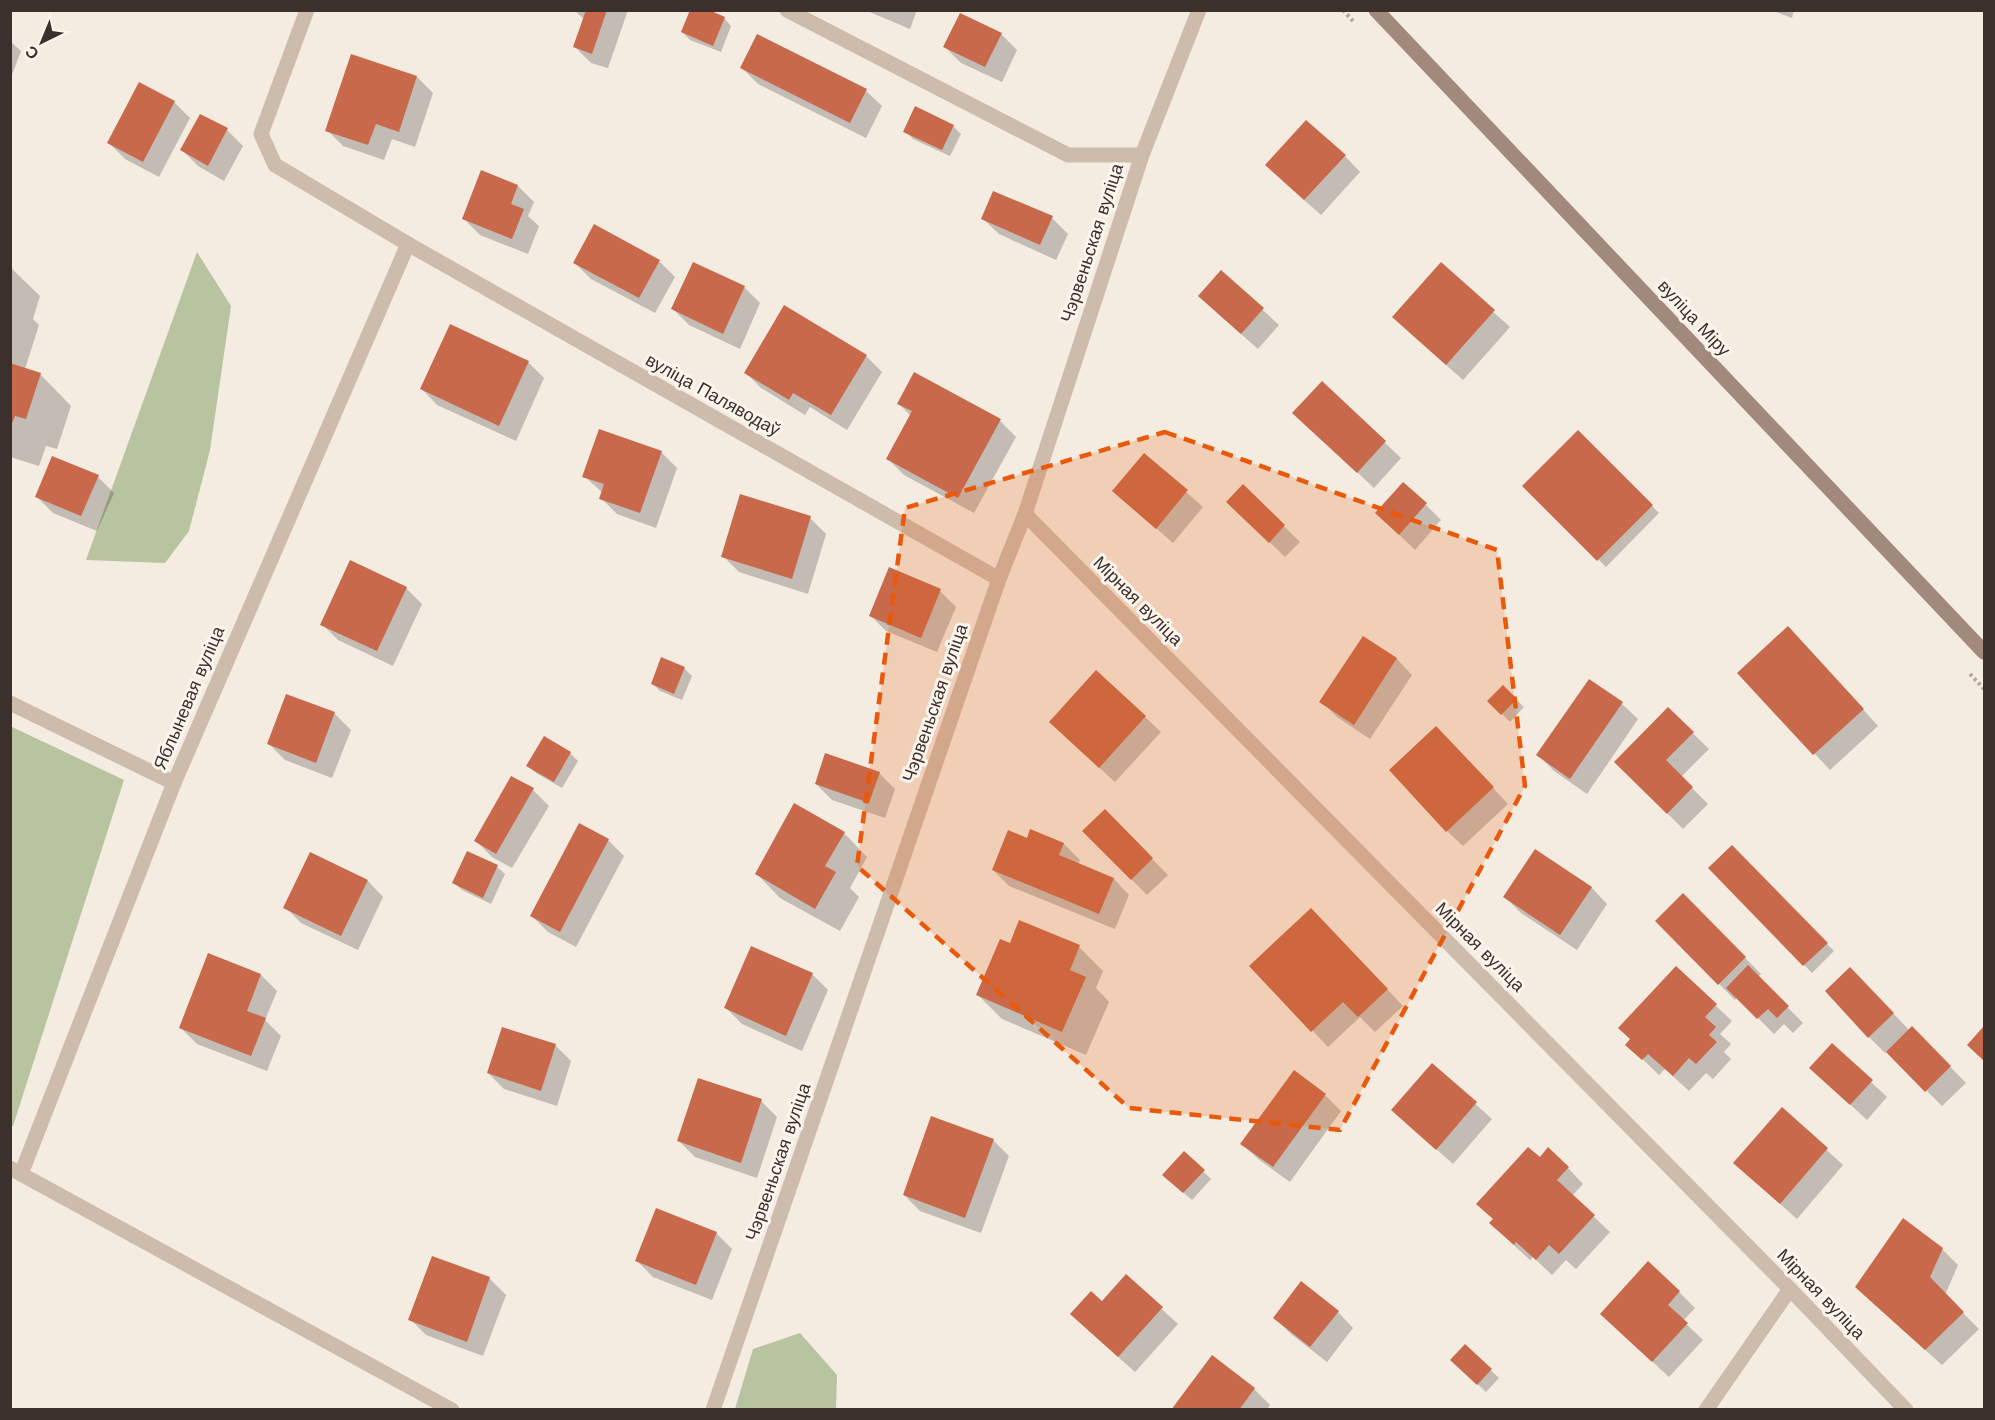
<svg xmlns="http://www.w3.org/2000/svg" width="1995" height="1420" font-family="'Work Sans',sans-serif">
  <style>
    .green { fill: #b8c4a0 }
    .shadow { fill: #0003 }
    .building { fill: #c8694b }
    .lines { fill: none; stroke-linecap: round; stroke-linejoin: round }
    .path { stroke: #b9a596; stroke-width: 4; stroke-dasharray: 3 3; stroke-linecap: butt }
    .lane { stroke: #cdbbac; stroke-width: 15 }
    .street { stroke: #cdbbac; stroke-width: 15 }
    .secondary { stroke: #a18a7d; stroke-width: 15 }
    .marked { fill: #e8590c; fill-opacity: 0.2; stroke: #e8590c; stroke-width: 4.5; stroke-dasharray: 12 8; stroke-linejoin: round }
    .labels { text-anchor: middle; stroke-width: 6; stroke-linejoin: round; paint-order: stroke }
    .street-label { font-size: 18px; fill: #3b302b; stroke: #fbf5ee }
  </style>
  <rect width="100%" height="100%" fill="#f4ebe1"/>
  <!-- green -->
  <g class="green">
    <path d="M197 252 231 306 210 450 189 531 165 563 86 560Z"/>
    <path d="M10 726 124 780 13 1126 10 1125Z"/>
    <path d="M800 1333 837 1375 836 1409H735L753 1349Z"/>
  </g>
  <!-- shadow -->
  <g class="shadow">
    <path d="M574 10H628L608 68 591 63 575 47 584 19Z"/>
    <path d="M865 10H917L910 29Z"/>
    <path d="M1771 10H1794L1792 18Z"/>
    <path d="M724 18 731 26 721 52 690 40 682 32Z"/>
    <path d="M1001 34 1017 50 1002 82 961 63 945 47Z"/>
    <path d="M10 41 21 51 10 80Z"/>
    <path d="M352 56 417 77 433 93 415 147 392 139 384 160 343 146 327 130Z"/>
    <path d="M742 68 866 91 882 106 866 138 758 84Z"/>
    <path d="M174 102 190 118 159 177 125 159 109 143Z"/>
    <path d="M953 126 961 134 950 156 913 139 905 131Z"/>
    <path d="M227 130 243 146 224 181 198 166 182 150Z"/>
    <path d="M1345 156 1360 172 1321 215 1283 181Z"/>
    <path d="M482 172 518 186 534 202 528 216 539 226 528 254 480 235 464 219Z"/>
    <path d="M1052 218 1068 234 1056 260 999 234 983 219Z"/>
    <path d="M659 261 675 277 655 313 591 279 575 263Z"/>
    <path d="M693 264 744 287 760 303 740 349 689 325 673 309Z"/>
    <path d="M1441 265 1510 327 1463 380 1410 333Z"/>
    <path d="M10 267 40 296 33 319 39 325 25 369 40 374 71 406 57 449 46 446 39 466 10 457Z"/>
    <path d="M1222 272 1279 325 1258 349 1216 312Z"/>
    <path d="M866 356 882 372 847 430 810 407 805 415 761 388 745 372Z"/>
    <path d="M528 362 544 378 516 441 437 405 422 389Z"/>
    <path d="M1322 383 1401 458 1374 488 1310 428Z"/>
    <path d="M899 404 1000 421 1016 437 974 513 904 475 888 459 911 416Z"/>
    <path d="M1578 432 1659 513 1606 567 1524 486Z"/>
    <path d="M661 452 677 468 656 528 617 514 601 498 603 493 584 476Z"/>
    <path d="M1144 455 1203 507 1173 543 1114 491Z"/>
    <path d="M98 477 114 493 97 531 53 513 37 497Z"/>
    <path d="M1243 486 1300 542 1285 557 1228 502Z"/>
    <path d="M1426 505 1441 520 1415 550 1377 513Z"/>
    <path d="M810 518 826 534 808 594 739 572 723 556Z"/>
    <path d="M889 569 940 591 956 607 937 652 886 631 870 615Z"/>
    <path d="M406 588 422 604 393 666 338 640 322 624Z"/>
    <path d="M1363 638 1397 659 1412 675 1370 739 1337 717 1321 701Z"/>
    <path d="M1804 644 1878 726 1830 770 1739 673Z"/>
    <path d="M684 668 692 676 682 700 660 691 652 683Z"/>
    <path d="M1589 681 1622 704 1638 719 1587 794 1554 771 1538 755Z"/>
    <path d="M1503 687 1524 707 1510 722 1489 701Z"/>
    <path d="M286 696 335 714 351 730 332 778 285 760 269 744Z"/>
    <path d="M1668 709 1709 749 1681 777 1708 804 1683 829 1616 762Z"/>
    <path d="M1145 717 1161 732 1115 782 1066 737Z"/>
    <path d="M544 738 570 753 578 761 562 788 536 773 528 766Z"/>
    <path d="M1452 744 1508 804 1463 846 1447 831Z"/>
    <path d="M879 773 895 789 885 818 832 800 816 784Z"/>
    <path d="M533 790 549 806 512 868 492 857 476 841Z"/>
    <path d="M1105 811 1168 875 1147 895 1084 831Z"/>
    <path d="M1031 831 1064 844 1080 860 1078 864 1114 879 1129 895 1115 929 1009 886 993 870 1028 840Z"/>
    <path d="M844 833 867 857 850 888 859 897 840 931 780 898 757 874Z"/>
    <path d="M608 840 624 856 576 947 548 932 532 916Z"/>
    <path d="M1732 847 1834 951 1812 973 1710 868Z"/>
    <path d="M1535 851 1592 888 1607 904 1577 950 1521 913 1505 897Z"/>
    <path d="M497 867 505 874 491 904 462 890 454 883Z"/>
    <path d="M368 881 383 897 358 950 301 923 285 907Z"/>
    <path d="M1683 895 1761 974 1758 977 1803 1023 1793 1033 1784 1024 1774 1034 1737 997 1735 1000 1657 921Z"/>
    <path d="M1326 925 1403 1006 1375 1032 1360 1017 1328 1047 1251 966Z"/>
    <path d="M1010 945 1079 947 1103 971 1096 988 1109 1002 1086 1055 1002 1019 978 995Z"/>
    <path d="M1676 968 1732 1021 1720 1034 1731 1044 1724 1052 1731 1059 1713 1079 1706 1073 1689 1091 1665 1069 1659 1075 1627 1044Z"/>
    <path d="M812 974 828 990 802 1051 742 1024 726 1008Z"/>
    <path d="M261 975 277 991 265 1020 281 1036 267 1071 197 1044 181 1028Z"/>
    <path d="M1866 985 1910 1031 1912 1028 1966 1083 1942 1106 1887 1051 1885 1053 1869 1037 1827 991Z"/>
    <path d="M555 1045 571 1061 557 1106 504 1089 488 1073Z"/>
    <path d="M1432 1065 1492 1119 1453 1164 1393 1110Z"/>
    <path d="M1294 1073 1325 1095 1341 1111 1290 1182 1258 1159 1242 1143Z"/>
    <path d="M1871 1082 1887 1097 1867 1120 1827 1083Z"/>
    <path d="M761 1101 777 1117 757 1178 695 1157 679 1141Z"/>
    <path d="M1782 1109 1843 1165 1797 1219 1751 1178Z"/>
    <path d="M993 1140 1009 1156 981 1233 920 1211 904 1195Z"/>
    <path d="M1184 1153 1211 1179 1192 1200 1171 1182Z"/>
    <path d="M1540 1159 1568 1168 1583 1184 1572 1196 1610 1232 1576 1269 1566 1260 1552 1275 1533 1257 1530 1260 1507 1239Z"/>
    <path d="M716 1233 732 1249 712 1300 653 1277 637 1261Z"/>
    <path d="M1942 1249 1958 1265 1945 1295 1979 1329 1942 1365 1873 1303Z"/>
    <path d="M433 1258 490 1279 506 1295 483 1356 426 1335 410 1319Z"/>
    <path d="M1126 1276 1178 1324 1135 1372 1088 1330 1102 1303Z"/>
    <path d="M1679 1292 1695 1308 1683 1321 1703 1340 1669 1377 1618 1330Z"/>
    <path d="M1338 1312 1353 1328 1327 1362 1291 1334 1275 1318Z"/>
    <path d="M1465 1346 1499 1378 1486 1392 1452 1360Z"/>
    <path d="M1254 1389 1270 1405 1267 1410H1173Z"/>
  </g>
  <!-- building -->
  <g class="building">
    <path d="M586 10H607L592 54 573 47Z"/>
    <path d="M690 10H709L725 17 713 46 681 32Z"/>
    <path d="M960 13 1002 33 985 67 943 47Z"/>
    <path d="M757 34 867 89 850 123 740 68Z"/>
    <path d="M351 54 417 76 399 132 376 124 368 145 325 131Z"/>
    <path d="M139 82 175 101 143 162 107 143Z"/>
    <path d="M915 106 954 125 942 150 903 132Z"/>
    <path d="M200 114 228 128 208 166 180 150Z"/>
    <path d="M1306 120 1346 155 1304 200 1265 165Z"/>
    <path d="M481 170 518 185 511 204 524 209 512 239 462 219Z"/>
    <path d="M993 191 1053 216 1040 245 981 219Z"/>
    <path d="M594 224 660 260 639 298 573 263Z"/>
    <path d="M693 262 745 286 723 334 671 309Z"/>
    <path d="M1441 262 1495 310 1446 365 1392 317Z"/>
    <path d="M1221 270 1264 308 1241 334 1198 296Z"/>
    <path d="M784 305 867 355 831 415 793 393 789 400 744 373Z"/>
    <path d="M450 324 529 361 499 426 420 389Z"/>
    <path d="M10 363 41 373 26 419 15 416 11 426Z"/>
    <path d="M914 372 1001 419 958 498 886 459 912 411 897 404Z"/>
    <path d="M1322 381 1386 441 1357 473 1292 413Z"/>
    <path d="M599 429 662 451 640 513 599 499 604 484 582 477Z"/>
    <path d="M1578 430 1653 505 1597 561 1522 486Z"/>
    <path d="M1144 453 1188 490 1156 529 1112 491Z"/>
    <path d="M52 456 99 475 81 516 35 497Z"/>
    <path d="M1403 482 1427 503 1399 535 1375 513Z"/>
    <path d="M1243 484 1285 525 1269 543 1226 502Z"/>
    <path d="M740 494 811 516 792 579 721 557Z"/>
    <path d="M350 560 407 587 377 651 320 625Z"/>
    <path d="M889 567 941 589 921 638 869 616Z"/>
    <path d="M1788 626 1864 709 1813 755 1737 673Z"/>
    <path d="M1363 636 1397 658 1354 725 1319 702Z"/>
    <path d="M661 657 685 667 674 694 651 684Z"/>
    <path d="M1096 670 1146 716 1099 768 1049 722Z"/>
    <path d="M1589 679 1623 702 1570 779 1536 755Z"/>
    <path d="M1503 685 1517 699 1501 715 1487 701Z"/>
    <path d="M286 694 335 712 316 763 267 744Z"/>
    <path d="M1668 707 1694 732 1666 760 1693 787 1667 814 1614 762Z"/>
    <path d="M1436 726 1494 787 1446 832 1389 770Z"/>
    <path d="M544 736 571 752 554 782 526 766Z"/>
    <path d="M825 753 880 772 869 803 815 784Z"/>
    <path d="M511 776 534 788 496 854 474 841Z"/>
    <path d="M794 803 845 832 825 866 836 872 815 909 755 874Z"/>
    <path d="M1105 809 1153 858 1131 880 1082 831Z"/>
    <path d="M579 823 609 839 560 932 530 916Z"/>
    <path d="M1030 829 1064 843 1059 855 1114 878 1099 914 992 870 1008 830 1027 838Z"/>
    <path d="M1732 845 1828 943 1803 966 1708 868Z"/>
    <path d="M1535 849 1592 887 1560 935 1503 897Z"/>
    <path d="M467 851 498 865 483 898 452 883Z"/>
    <path d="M310 852 368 880 341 936 283 908Z"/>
    <path d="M1683 893 1746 957 1718 985 1655 921Z"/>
    <path d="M1311 908 1388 989 1358 1017 1343 1002 1311 1032 1249 966Z"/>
    <path d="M1019 920 1080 945 1070 970 1086 977 1062 1032 976 995 1000 939 1010 943Z"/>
    <path d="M751 946 813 973 786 1036 724 1008Z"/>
    <path d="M208 953 261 974 247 1011 266 1018 251 1056 179 1028Z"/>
    <path d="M1748 965 1789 1006 1777 1018 1768 1009 1757 1019 1726 988Z"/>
    <path d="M1676 966 1717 1004 1705 1017 1716 1027 1709 1035 1717 1042 1696 1064 1689 1058 1673 1076 1648 1054 1642 1060 1625 1045 1630 1039 1618 1028Z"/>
    <path d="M1850 967 1894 1013 1868 1038 1825 991Z"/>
    <path d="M1912 1026 1951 1066 1925 1092 1886 1052Z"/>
    <path d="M1984 1026V1061L1967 1045Z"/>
    <path d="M502 1027 556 1044 541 1091 487 1073Z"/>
    <path d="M1832 1043 1873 1080 1850 1105 1809 1068Z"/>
    <path d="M1432 1063 1477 1102 1436 1150 1391 1110Z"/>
    <path d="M1294 1070 1326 1094 1273 1167 1240 1144Z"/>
    <path d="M698 1078 762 1099 741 1163 677 1141Z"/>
    <path d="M1782 1107 1828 1148 1780 1204 1733 1163Z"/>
    <path d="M931 1116 994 1139 965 1218 903 1195Z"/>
    <path d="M1528 1147 1540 1157 1548 1147 1569 1167 1557 1180 1595 1215 1559 1254 1549 1245 1536 1260 1516 1242 1514 1245 1489 1223 1493 1219 1476 1204Z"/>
    <path d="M1184 1151 1205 1170 1183 1193 1162 1175Z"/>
    <path d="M656 1208 717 1232 696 1285 635 1261Z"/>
    <path d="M1903 1218 1943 1248 1930 1277 1964 1312 1925 1350 1855 1287Z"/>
    <path d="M432 1256 490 1277 467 1342 408 1320Z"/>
    <path d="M1648 1261 1680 1291 1668 1305 1688 1323 1652 1362 1600 1314Z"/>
    <path d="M1126 1274 1163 1307 1118 1357 1070 1314 1091 1291 1102 1301Z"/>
    <path d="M1301 1281 1339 1311 1310 1347 1273 1318Z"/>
    <path d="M1465 1344 1492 1369 1477 1385 1450 1360Z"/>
    <path d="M1212 1355 1255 1388 1239 1410H1171Z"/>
  </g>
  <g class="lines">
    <!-- path -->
    <g class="path">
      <path d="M1343 10 1353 21"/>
      <path d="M1970 674 1984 689"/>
    </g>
    <!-- lane -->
    <g class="lane">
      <path d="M307 10 261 134 275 165 408 244"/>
      <path d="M787 10 1068 155H1142"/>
      <path d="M10 703 174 783"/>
      <path d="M10 1168 452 1410"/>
    </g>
    <!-- street -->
    <g class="street">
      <path d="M1025 514 1790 1289 1906 1410"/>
      <path d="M21 1174 174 783 408 244 999 579"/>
      <path d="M713 1410 999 579 1025 514 1142 155 1199 10"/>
      <path d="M1706 1410 1790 1289"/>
    </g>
    <!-- secondary -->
    <path class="secondary" d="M1376 10 1984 652"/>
  </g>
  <!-- marked area -->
  <path class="marked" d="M1165 432 1497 550 1525 786 1340 1130 1129 1108 857 866 905 508Z"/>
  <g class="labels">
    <!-- street labels -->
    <g class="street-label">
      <text transform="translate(1092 243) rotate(-72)" y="6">Чэрвеньская вуліца</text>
      <text transform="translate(1694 318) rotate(47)" y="6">вуліца Міру</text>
      <text transform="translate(713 395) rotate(29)" y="6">вуліца Паляводаў</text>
      <text transform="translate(1138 601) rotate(45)" y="6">Мірная вуліца</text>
      <text transform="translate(189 698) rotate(-67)" y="6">Яблыневая вуліца</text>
      <text transform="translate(935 703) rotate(-71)" y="6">Чэрвеньская вуліца</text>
      <text transform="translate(1480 947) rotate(45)" y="6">Мірная вуліца</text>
      <text transform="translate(778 1162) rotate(-71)" y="6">Чэрвеньская вуліца</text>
      <text transform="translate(1821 1294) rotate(46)" y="6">Мірная вуліца</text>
    </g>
  </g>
  <!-- border -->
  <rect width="1995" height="1420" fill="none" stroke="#3b302b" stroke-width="24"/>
  <!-- north arrow -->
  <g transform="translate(42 42) rotate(223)" stroke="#fbf5ee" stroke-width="4.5" paint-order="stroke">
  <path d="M0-4.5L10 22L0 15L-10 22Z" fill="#3b302b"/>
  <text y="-9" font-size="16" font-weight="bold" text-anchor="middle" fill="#3b302b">С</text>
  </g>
</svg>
